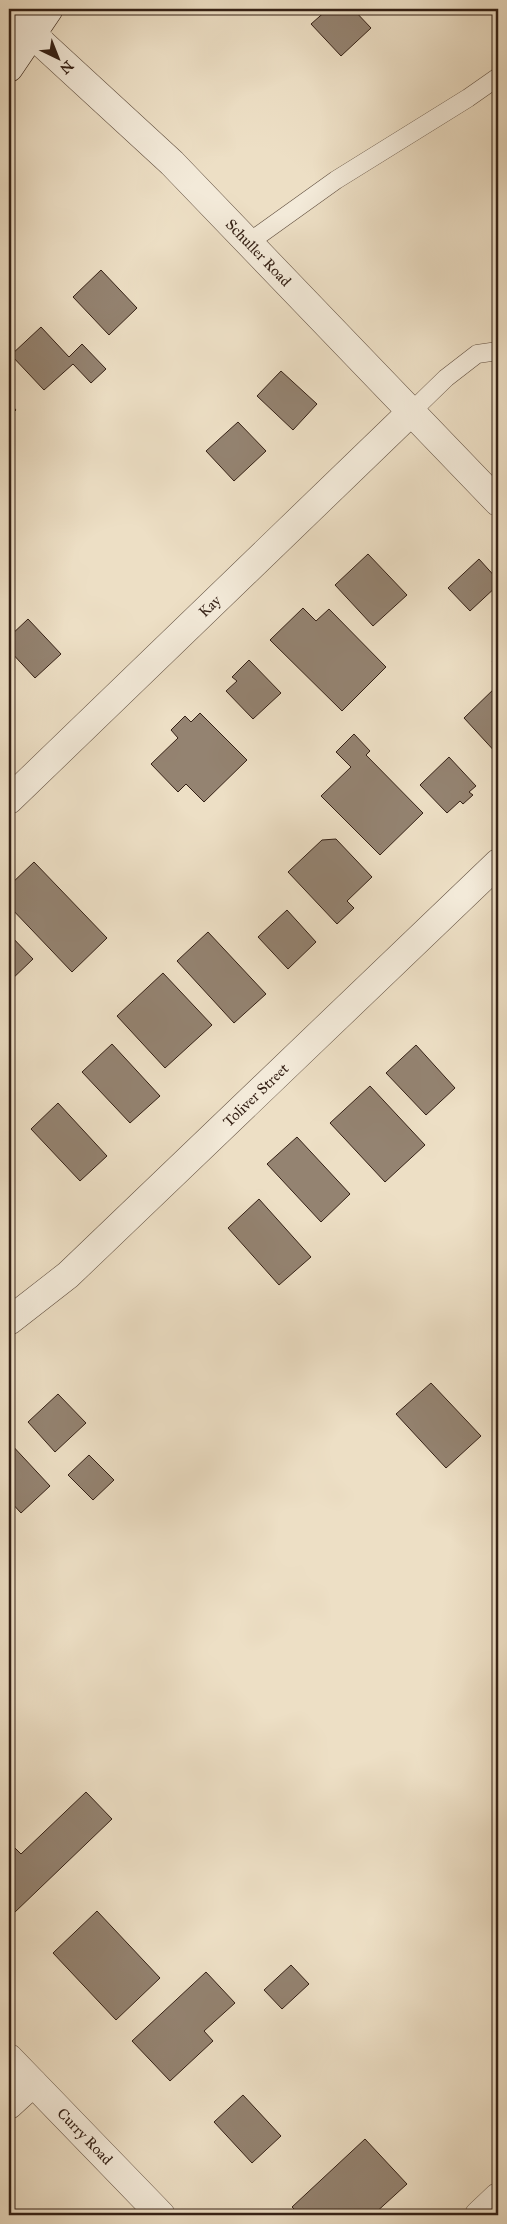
<svg xmlns="http://www.w3.org/2000/svg" width="507" height="2224" font-family="'IM FELL Great Primer',serif">
  <style>
    .building { fill: #948371; stroke: #342015 }
    .lines { fill: none; stroke-linecap: round; stroke-linejoin: round }
    .lane-casing { stroke: #625041; stroke-width: 19 }
    .street-casing { stroke: #625041; stroke-width: 29 }
    .secondary-casing { stroke: #342015; stroke-width: 29 }
    .lane { stroke: #f3ead9; stroke-width: 18 }
    .street { stroke: #f3ead9; stroke-width: 28 }
    .secondary { stroke: #f3ead9; stroke-width: 28 }
    .labels { text-anchor: middle; stroke-width: 4.5; stroke-linejoin: round; paint-order: stroke }
    .street-label { font-size: 15px; fill: #342015; stroke: #f3ead9 }
  </style>
  <rect width="100%" height="100%" fill="#eddfc5"/>
  <filter id="stains"><feTurbulence type="fractalNoise" baseFrequency=".004" numOctaves="4"/><feColorMatrix values="0 0 0 0 .2 0 0 0 0 .09 0 0 0 0 .02 0 0 0 .5 -.17"/></filter>
  <radialGradient id="worn" r=".72"><stop offset=".6" stop-color="#630" stop-opacity="0"/><stop offset="1" stop-color="#630" stop-opacity=".3"/></radialGradient>
  <!-- building -->
  <g class="building">
    <path d="M328 9H353L371 28 341 56 311 24Z"/>
    <path d="M101 270 137 308 109 335 73 297Z"/>
    <path d="M41 327 69 357 82 344 106 369 91 383 73 364 44 390 11 355Z"/>
    <path d="M281 371 317 404 293 430 257 396Z"/>
    <path d="M9 402 16 410 9 417Z"/>
    <path d="M238 422 266 451 234 481 206 451Z"/>
    <path d="M368 554 407 595 373 626 335 585Z"/>
    <path d="M479 559 498 580V585L470 611 448 588Z"/>
    <path d="M303 608 316 621 329 609 386 667 342 711 270 640Z"/>
    <path d="M28 619 61 654 35 678 9 650V637Z"/>
    <path d="M498 655V668L492 662Z"/>
    <path d="M249 660 281 693 253 719 226 691 237 681 232 677Z"/>
    <path d="M498 685V755L464 718Z"/>
    <path d="M200 713 247 760 204 802 186 784 178 792 151 764 178 738 171 730 185 716 191 722Z"/>
    <path d="M354 734 370 751 366 755 423 813 380 855 321 796 351 767 336 752Z"/>
    <path d="M449 757 476 786 469 792 473 795 463 804 460 801 447 813 420 785Z"/>
    <path d="M336 839 372 877 347 901 354 908 337 924 288 872 322 840Z"/>
    <path d="M34 862 107 938 72 972 9 906V886Z"/>
    <path d="M287 910 316 942 288 969 258 937Z"/>
    <path d="M208 932 266 994 234 1023 177 961Z"/>
    <path d="M9 934 33 959 9 982Z"/>
    <path d="M163 973 212 1025 165 1068 117 1016Z"/>
    <path d="M112 1044 160 1096 130 1123 82 1072Z"/>
    <path d="M416 1045 455 1088 426 1115 386 1073Z"/>
    <path d="M370 1086 425 1145 385 1182 330 1123Z"/>
    <path d="M58 1103 107 1156 80 1181 31 1129Z"/>
    <path d="M297 1137 350 1194 321 1222 267 1164Z"/>
    <path d="M259 1199 311 1257 279 1285 228 1228Z"/>
    <path d="M431 1383 481 1436 446 1468 396 1414Z"/>
    <path d="M58 1394 86 1423 55 1452 28 1422Z"/>
    <path d="M9 1442 50 1486 21 1513 9 1500Z"/>
    <path d="M498 1445V1457L492 1451Z"/>
    <path d="M89 1455 114 1480 93 1500 68 1475Z"/>
    <path d="M9 1725 14 1731 9 1735Z"/>
    <path d="M86 1792 112 1819 14 1913 9 1908V1842L21 1854Z"/>
    <path d="M97 1911 160 1978 116 2020 53 1953Z"/>
    <path d="M291 1965 309 1984 282 2009 264 1990Z"/>
    <path d="M206 1972 235 2003 204 2031 213 2041 170 2081 132 2041Z"/>
    <path d="M243 2095 281 2136 252 2163 214 2122Z"/>
    <path d="M365 2139 407 2184 373 2215H300L292 2207Z"/>
  </g>
  <g class="lines">
    <!-- lane casing -->
    <g class="lane-casing">
      <g id="lane">
        <path d="M248 243 336 180 468 98 498 77"/>
        <path d="M411 412 446 378 477 354 498 351"/>
      </g>
    </g>
    <!-- street casing -->
    <g class="street-casing">
      <g id="street">
        <path id="s1" d="M9 13 172 163 498 502"/>
        <path id="s2" d="M9 800 411 412"/>
        <path id="s3" d="M9 1321 68 1275 498 863"/>
        <path id="s4" d="M9 2058 161 2215"/>
        <path d="M9 2105 33 2083"/>
        <path d="M479 2215 498 2197"/>
      </g>
    </g>
    <!-- secondary casing -->
    <g class="secondary-casing">
      <path id="secondary" d="M9 68 49 9"/>
    </g>
    <!-- lane -->
    <use href="#lane" class="lane"/>
    <!-- street -->
    <use href="#street" class="street"/>
    <!-- secondary -->
    <use href="#secondary" class="secondary"/>
  </g>
  <g class="labels">
    <!-- street labels -->
    <g class="street-label">
      <text dy="5" stroke="none"><textPath href="#s1" startOffset="346">Schuller Road</textPath></text>
      <text dy="5" stroke="none"><textPath href="#s2" startOffset="279">Kay</textPath></text>
      <text dy="5" stroke="none"><textPath href="#s3" startOffset="335">Toliver Street</textPath></text>
      <text dy="5" stroke="none"><textPath href="#s4" startOffset="109">Curry Road</textPath></text>
    </g>
  </g>
  <!-- margin -->
  <rect width="507" height="2224" fill="none" stroke="#eddfc5" stroke-width="30"/>
  <rect x="10" y="10" width="487" height="2204" fill="none" stroke="#342015" stroke-width="2.5"/>
  <rect x="15" y="15" width="477" height="2194" fill="none" stroke="#342015"/>
  <!-- north arrow -->
  <g transform="translate(58 58) rotate(137)" stroke="#f3ead9" stroke-width="4" paint-order="stroke">
  <path d="M0-4L9 19L0 12L-9 19Z" fill="#342015"/>
  <text y="-8" font-size="14" font-weight="bold" text-anchor="middle" fill="#342015">N</text>
  </g>
  <rect width="100%" height="100%" filter="url(#stains)"/>
  <rect width="100%" height="100%" fill="url(#worn)"/>
</svg>
